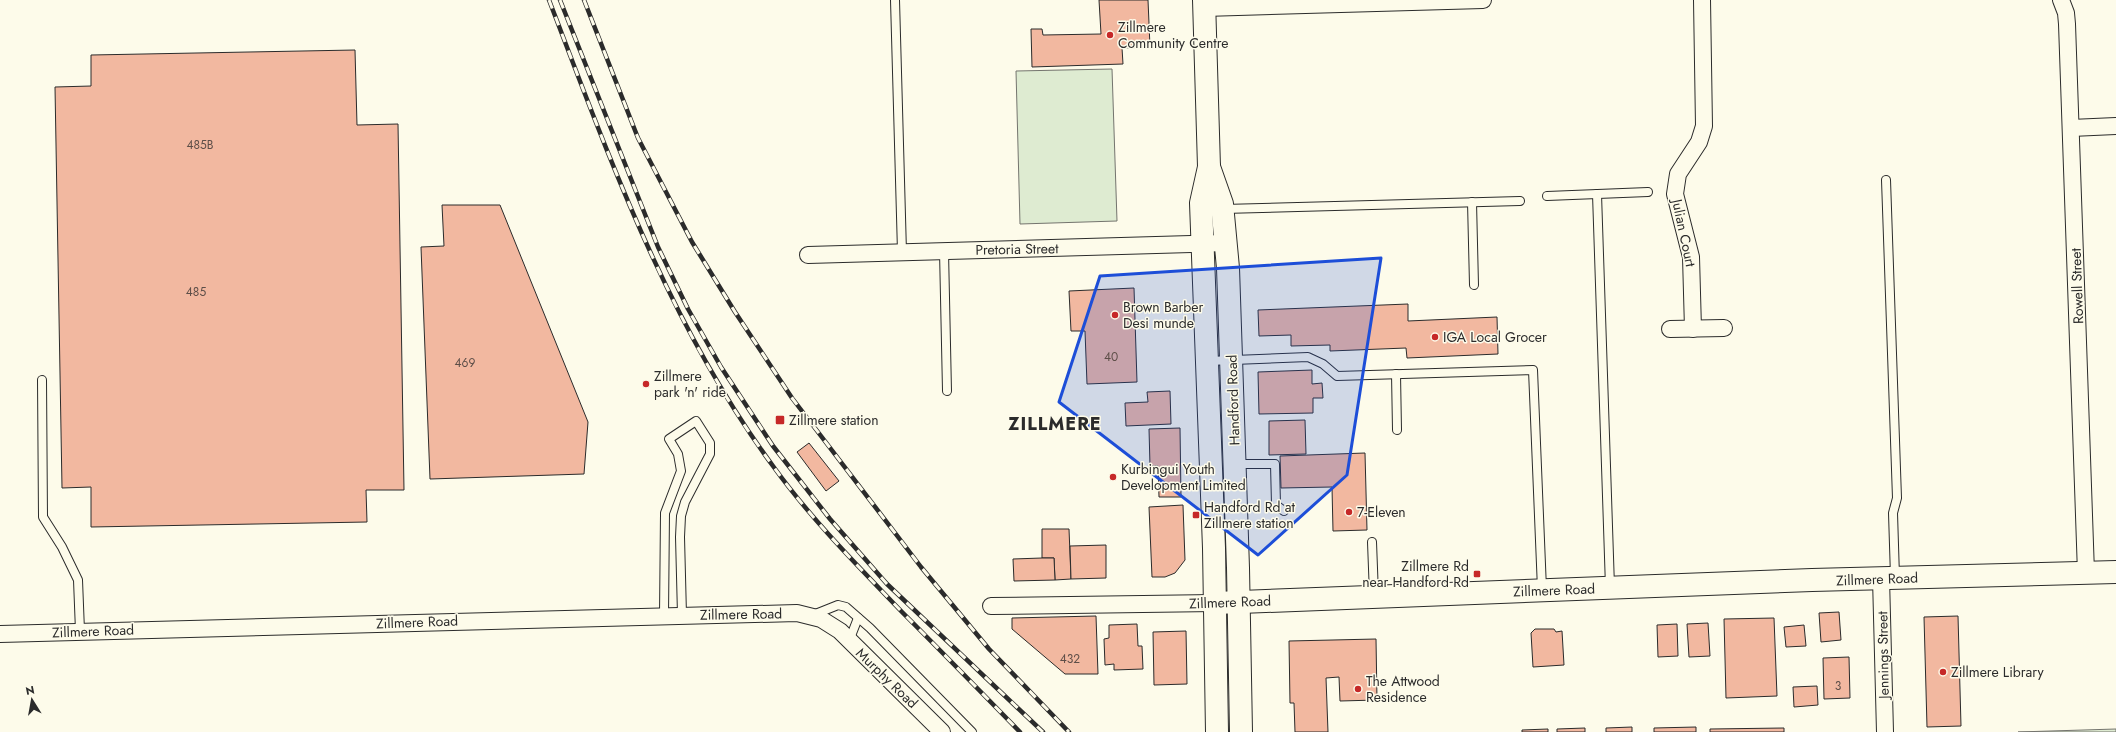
<svg xmlns="http://www.w3.org/2000/svg" width="2116" height="732" font-family="Jost,sans-serif">
  <style>
    .green { fill: #deebd1; stroke: #74746e }
    .building { fill: #f2b8a0; stroke: #2b2b2b }
    .lines { fill: none; stroke-linecap: round; stroke-linejoin: round }
    .lane-casing { stroke: #2b2b2b; stroke-width: 10 }
    .street-casing { stroke: #2b2b2b; stroke-width: 18 }
    .secondary-casing { stroke: #2b2b2b; stroke-width: 24 }
    .primary-casing { stroke: #2b2b2b; stroke-width: 24 }
    .lane { stroke: #fdfbea; stroke-width: 8 }
    .street { stroke: #fdfbea; stroke-width: 16 }
    .secondary { stroke: #fdfbea; stroke-width: 22 }
    .primary { stroke: #fdfbea; stroke-width: 22 }
    .rail-casing { stroke: #2b2b2b; stroke-width: 4.5 }
    .rail { stroke: #fdfbea; stroke-width: 3; stroke-dasharray: 9; stroke-linecap: butt }
    .marked { fill: #1d4ed8; fill-opacity: 0.2; stroke: #1d4ed8; stroke-width: 3; stroke-linejoin: round }
    .poi-dot { fill: #c62828; stroke: #fdfbea; stroke-width: 1.5 }
    .labels { text-anchor: middle; stroke-width: 3; stroke-linejoin: round; paint-order: stroke }
    .number-label { font-size: 12px; fill: #5d4e48 }
    .poi-label { font-size: 14px; fill: #2b2b2b; stroke: #fdfbea; text-anchor: start }
    .street-label { font-size: 14px; fill: #2b2b2b; stroke: #fdfbea }
    .district-label { font-size: 18px; font-weight: bold; letter-spacing: 1px; fill: #2b2b2b; stroke: #fdfbea }
  </style>
  <rect width="100%" height="100%" fill="#fdfbea"/>
  <!-- green -->
  <g class="green">
    <path d="M1112 69 1117 221 1020 224 1016 71Z"/>
    <path d="M2116 729V732H2018Z"/>
  </g>
  <!-- building -->
  <g class="building">
    <path d="M1099 0H1148L1150 47 1122 48 1123 64 1032 67 1031 29H1042L1043 35 1101 34Z"/>
    <path d="M355 50 357 125 398 124 404 490H366L367 522 91 527V487L62 488 55 87 91 86V55Z"/>
    <path d="M442 205H500L588 422 584 474 430 479 421 247 444 246Z"/>
    <path d="M1134 288 1137 382 1087 384 1085 331H1071L1069 291Z"/>
    <path d="M1408 304V321L1497 317 1498 354 1407 358 1406 348 1330 351V345L1291 346V335L1259 336 1258 310Z"/>
    <path d="M1312 370V384L1322 383 1323 398H1313V413L1259 414 1258 372Z"/>
    <path d="M1170 391 1171 424 1126 426 1125 403 1148 402 1147 392Z"/>
    <path d="M1305 420 1306 454 1269 455V421Z"/>
    <path d="M1180 428 1181 497H1159L1158 466H1150L1149 429Z"/>
    <path d="M809 443 839 481 826 491 797 452Z"/>
    <path d="M1365 453 1367 530 1333 531 1332 487 1281 488 1280 456Z"/>
    <path d="M1183 505 1185 560 1175 573 1165 577H1152L1149 507Z"/>
    <path d="M1042 529H1069L1071 579 1055 580 1054 558H1042Z"/>
    <path d="M1106 545V578L1071 579 1070 546Z"/>
    <path d="M1042 558H1054L1055 580 1014 581 1013 559Z"/>
    <path d="M1839 612 1841 640 1821 642 1819 613Z"/>
    <path d="M1096 616 1098 674H1065L1012 629V618Z"/>
    <path d="M1958 616 1961 726 1927 727 1924 617Z"/>
    <path d="M1774 618 1777 696 1726 698 1724 619Z"/>
    <path d="M1708 623 1710 656 1689 657 1687 624Z"/>
    <path d="M1137 624 1138 646H1142L1143 669 1114 670V664L1105 665 1104 639 1109 638V625Z"/>
    <path d="M1677 624 1678 656 1658 657 1657 625Z"/>
    <path d="M1804 625 1806 646 1786 647 1784 627Z"/>
    <path d="M1535 629H1554L1556 632 1562 631 1564 665 1533 667 1531 633Z"/>
    <path d="M1186 631 1187 684 1154 685 1153 632Z"/>
    <path d="M1376 639 1377 700 1340 701 1339 677 1326 678 1328 732H1295L1294 703H1290L1289 641Z"/>
    <path d="M1849 657 1850 698 1824 699 1823 658Z"/>
    <path d="M1817 686 1818 705 1794 707 1793 687Z"/>
    <path d="M1632 727V732H1606V728Z"/>
    <path d="M1696 727V732H1654V728Z"/>
    <path d="M1585 728V732H1557V729Z"/>
    <path d="M1784 728V732H1710V729Z"/>
    <path d="M1548 729V732H1522V730Z"/>
  </g>
  <g class="lines">
    <!-- lane casing -->
    <g class="lane-casing">
      <g id="lane">
        <path d="M895 0 902 252"/>
        <path d="M1886 180 1897 498 1893 513 1895 577"/>
        <path d="M1597 194 1610 587"/>
        <path d="M1547 196 1648 192"/>
        <path d="M1472 202 1474 285"/>
        <path d="M1223 209 1520 201"/>
        <path d="M944 251 947 391"/>
        <path d="M1208 361 1308 357 1323 364 1337 376 1533 370 1542 589"/>
        <path d="M1396 374 1397 430"/>
        <path d="M42 380 43 517 62 547 78 580 80 631"/>
        <path d="M1236 464H1275L1276 505 1284 511"/>
        <path d="M1372 542 1374 595"/>
        <path d="M664 615 665 513 681 471 678 454 669 439 696 421 710 443V454L685 502 681 516 680 537 682 615"/>
        <path d="M813 615 838 605 846 607 870 628 972 732"/>
        <path d="M849 641 858 618"/>
      </g>
    </g>
    <!-- street casing -->
    <g class="street-casing">
      <g id="street">
        <path d="M2061 0 2066 13 2067 24 2086 573"/>
        <path d="M1204 8 1483 0"/>
        <path d="M2071 128 2116 126"/>
        <path d="M808 255 1226 243"/>
        <path d="M1670 329 1724 328"/>
        <path d="M1693 329 1691 257 1675 194 1678 174 1699 142 1704 126 1702 0"/>
        <path d="M1881 578 1885 732"/>
        <path d="M991 606 1215 603"/>
        <path d="M0 634 797 613 821 619 840 631 942 732"/>
      </g>
    </g>
    <!-- secondary casing -->
    <g class="secondary-casing">
      <path id="secondary" d="M1215 603 1812 580 2116 572"/>
    </g>
    <!-- primary casing -->
    <g class="primary-casing">
      <g id="primary">
        <path d="M1204 0 1209 167 1201 203 1214 548 1217 732"/>
        <path d="M1209 167 1222 204 1228 268 1238 568 1241 732"/>
      </g>
    </g>
    <!-- lane -->
    <use href="#lane" class="lane"/>
    <!-- street -->
    <use href="#street" class="street"/>
    <!-- secondary -->
    <use href="#secondary" class="secondary"/>
    <!-- primary -->
    <use href="#primary" class="primary"/>
    <!-- rail casing -->
    <g class="rail-casing">
      <g id="rail">
        <path d="M549 0C611 162 669 325 773 466 811 519 857 565 902 612 942 652 981 692 1020 732"/>
        <path d="M560 0 658 247 688 309 721 367 773 446 830 519 887 584 1043 732"/>
        <path d="M584 0 638 138 692 242 735 312 792 398 921 567 989 649 1069 732"/>
      </g>
    </g>
    <!-- rail -->
    <use href="#rail" class="rail"/>
  </g>
  <!-- marked area -->
  <path class="marked" d="M1381 258 1347 475 1258 555 1059 402 1100 276Z"/>
  <!-- markers -->
  <g class="poi-dot">
    <circle cx="1110" cy="35" r="4"/>
    <circle cx="1115" cy="315" r="4"/>
    <circle cx="1435" cy="337" r="4"/>
    <circle cx="646" cy="384" r="4"/>
    <rect x="775" y="415" width="10" height="10" rx="2"/>
    <circle cx="1113" cy="477" r="4"/>
    <circle cx="1349" cy="512" r="4"/>
    <rect x="1192" y="511" width="8" height="8" rx="2"/>
    <rect x="1473" y="570" width="8" height="8" rx="2"/>
    <circle cx="1943" cy="672" r="4"/>
    <circle cx="1358" cy="689" r="4"/>
  </g>
  <g class="labels">
    <!-- number labels -->
    <g class="number-label">
      <text x="200" y="149">485B</text>
      <text x="196" y="296">485</text>
      <text x="1111" y="361">40</text>
      <text x="465" y="367">469</text>
      <text x="1070" y="663">432</text>
      <text x="1838" y="690">3</text>
    </g>
    <!-- poi labels -->
    <g class="poi-label">
      <text x="1118" y="32">Zillmere<tspan x="1118" dy="16">Community Centre</tspan></text>
      <text x="1123" y="312">Brown Barber<tspan x="1123" dy="16">Desi munde</tspan></text>
      <text x="1443" y="342">IGA Local Grocer</text>
      <text x="654" y="381">Zillmere<tspan x="654" dy="16">park 'n' ride</tspan></text>
      <text x="789" y="425">Zillmere station</text>
      <text x="1121" y="474">Kurbingui Youth<tspan x="1121" dy="16">Development Limited</tspan></text>
      <text x="1204" y="512">Handford Rd at<tspan x="1204" dy="16">Zillmere station</tspan></text>
      <text x="1357" y="517">7-Eleven</text>
      <text x="1469" y="571" text-anchor="end">Zillmere Rd<tspan x="1469" dy="16">near Handford Rd</tspan></text>
      <text x="1951" y="677">Zillmere Library</text>
      <text x="1366" y="686">The Attwood<tspan x="1366" dy="16">Residence</tspan></text>
    </g>
    <!-- street labels -->
    <g class="street-label">
      <text transform="translate(1684 233) rotate(78)" y="5">Julian Court</text>
      <text transform="translate(1017 249) rotate(-1)" y="5">Pretoria Street</text>
      <text transform="translate(2077 286) rotate(-92)" y="5">Rowell Street</text>
      <text transform="translate(1233 400) rotate(-92)" y="5">Handford Road</text>
      <text transform="translate(1877 579) rotate(-2)" y="5">Zillmere Road</text>
      <text transform="translate(1554 590) rotate(-2)" y="5">Zillmere Road</text>
      <text transform="translate(1230 602) rotate(-2)" y="5">Zillmere Road</text>
      <text transform="translate(741 614) rotate(-1)" y="5">Zillmere Road</text>
      <text transform="translate(417 622) rotate(-2)" y="5">Zillmere Road</text>
      <text transform="translate(93 631) rotate(-2)" y="5">Zillmere Road</text>
      <text transform="translate(1883 655) rotate(-91)" y="5">Jennings Street</text>
      <text transform="translate(887 678) rotate(44)" y="5">Murphy Road</text>
    </g>
    <!-- district labels -->
    <g class="district-label">
      <text x="1055" y="430">ZILLMERE</text>
    </g>
  </g>
  <!-- north arrow -->
  <g transform="translate(32 700) rotate(349)" stroke="#fdfbea" stroke-width="3" paint-order="stroke">
  <path d="M0-3L7 15L0 10L-7 15Z" fill="#2b2b2b"/>
  <text y="-6" font-size="11" font-weight="bold" text-anchor="middle" fill="#2b2b2b">N</text>
  </g>
</svg>
